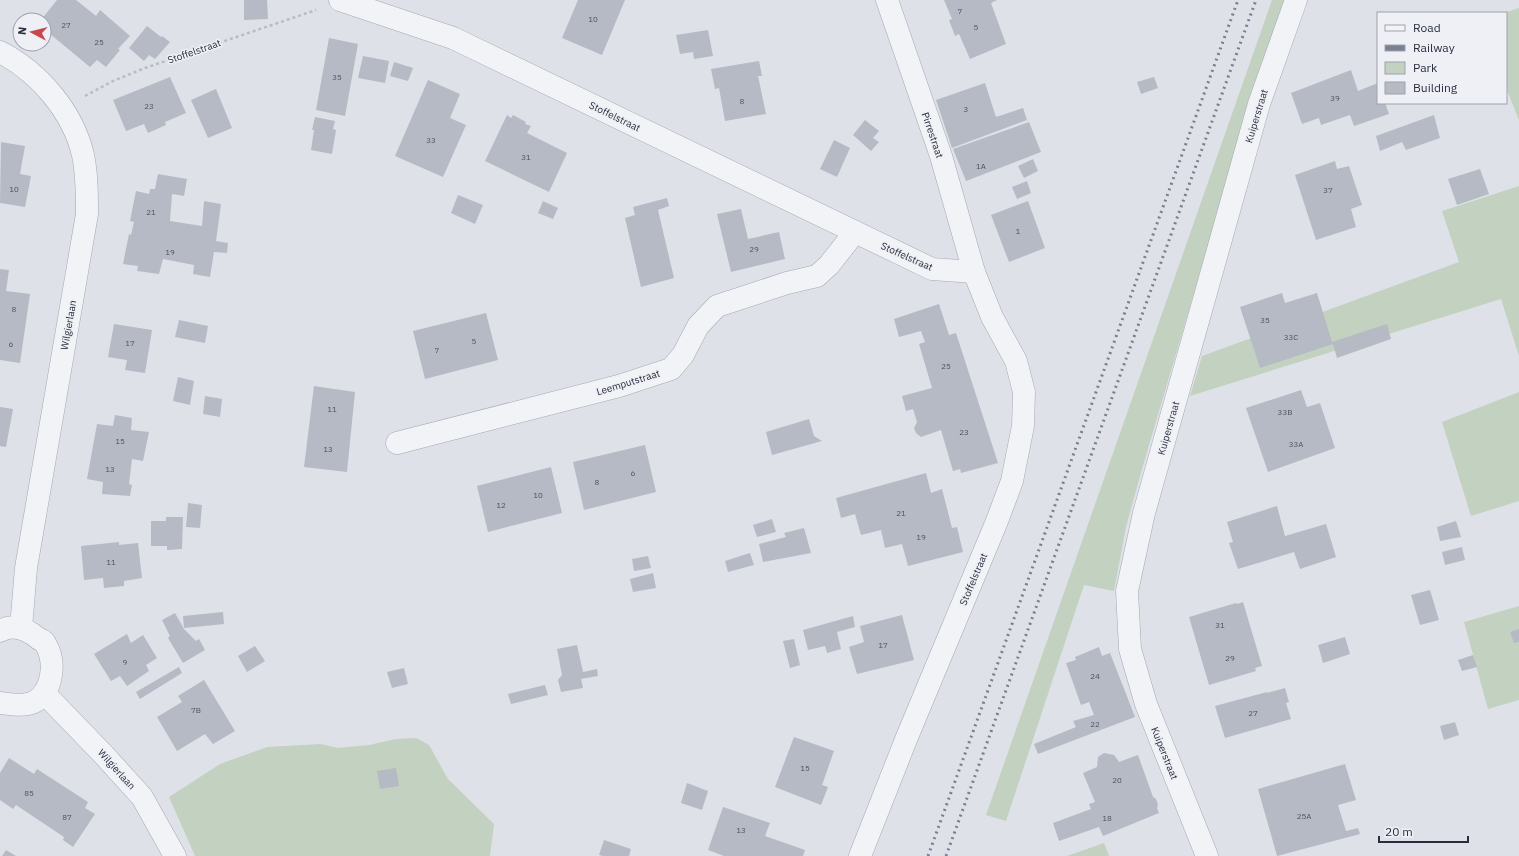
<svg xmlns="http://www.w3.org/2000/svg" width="1519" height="856" font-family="'IBM Plex Sans',sans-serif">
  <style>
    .green { fill: #c3d1c0 }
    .building { fill: #b6bac4 }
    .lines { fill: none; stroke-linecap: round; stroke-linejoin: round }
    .street-casing { stroke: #a4a8b2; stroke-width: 23 }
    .path { stroke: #b9bcc2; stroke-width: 2.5; stroke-dasharray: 3 3; stroke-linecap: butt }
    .street { stroke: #f1f3f6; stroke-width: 22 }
    .rail { stroke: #798091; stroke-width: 3; stroke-dasharray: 2 4; stroke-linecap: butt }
    .labels { text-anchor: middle; stroke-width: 3; stroke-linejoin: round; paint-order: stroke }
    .number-label { font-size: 8px; fill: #4c5160 }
    .street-label { font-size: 10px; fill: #282e3e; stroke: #eef0f5 }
  </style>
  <rect width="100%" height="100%" fill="#dfe1e8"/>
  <!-- green -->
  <g class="green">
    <path d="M1272 0H1287L1242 130 1142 469 1126 527 1114 591 1084 585 1006 821 986 815Z"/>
    <path d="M1519 8V120L1506 88V13H1504Z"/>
    <path d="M1519 186V356L1501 299 1190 396 1202 356 1459 262 1442 211Z"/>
    <path d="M1519 392V501L1471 516 1442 422Z"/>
    <path d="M1519 606V700L1488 709 1464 622Z"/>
    <path d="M416 738 429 745 448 779 494 824 490 856H195L169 797 220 764 267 747 321 744 338 748 369 745 396 739Z"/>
    <path d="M1104 843 1109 856H1067Z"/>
  </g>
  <!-- building -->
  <g class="building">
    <path d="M57 0H76L96 16 100 10 130 36 118 49 120 50 106 67 97 60 90 67 44 29V20H41Z"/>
    <path d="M244 0H267L268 19 244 20Z"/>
    <path d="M578 0H625L602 55 562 38Z"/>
    <path d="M944 0H997L991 3 1006 44 970 59 959 34 955 36 949 20 952 19Z"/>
    <path d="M147 26 161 37 162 36 170 42 155 59 149 55 144 61 129 48Z"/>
    <path d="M708 30 713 56 694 59 693 52 680 54 676 35Z"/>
    <path d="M329 38 358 44 345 116 316 110Z"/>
    <path d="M363 56 389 61 385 83 358 78Z"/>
    <path d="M759 61 762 76H758L766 114 725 121 719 88 715 89 711 69Z"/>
    <path d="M394 62 413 68 408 81 390 76Z"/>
    <path d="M1351 70 1358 91 1378 83V103H1385L1389 114 1354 126 1350 115 1321 125 1319 118 1302 124 1291 93Z"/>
    <path d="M170 77 186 113 165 122 166 125 148 133 144 124 126 131 113 100Z"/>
    <path d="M1154 77 1158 88 1141 94 1137 82Z"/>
    <path d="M428 80 460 94 450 118 466 125 443 177 395 156Z"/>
    <path d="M985 83 996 117 1023 108 1027 120 952 148 936 100Z"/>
    <path d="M216 89 232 128 208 138 191 100Z"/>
    <path d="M507 115 511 118 513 115 526 122 525 124 531 126 527 133 567 153 549 192 485 161Z"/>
    <path d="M1434 115 1440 138 1406 150 1402 142 1380 151 1376 136Z"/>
    <path d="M315 117 335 121 333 129 336 130 332 154 311 150 314 130H312Z"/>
    <path d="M865 120 879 131 873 138 879 142 871 151 853 135Z"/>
    <path d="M1029 122 1041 152 966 181 953 149Z"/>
    <path d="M834 140 850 148 837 177 820 169Z"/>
    <path d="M1 142 25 146 20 174 31 176 25 207 0 203Z"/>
    <path d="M1033 159 1038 171 1024 178 1018 166Z"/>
    <path d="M1335 161 1337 169 1349 166 1362 205 1351 209 1356 227 1316 240 1295 175Z"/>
    <path d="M1480 169 1489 194 1457 205 1448 179Z"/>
    <path d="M158 174 187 179 184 196 172 194 170 221 202 226 204 201 221 204 216 241 228 243 227 253 214 252 210 277 193 274 194 265 163 259 159 274 137 271 138 266 123 264 129 234 131 235 134 222 130 221 136 191 149 194 150 189H155Z"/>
    <path d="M1027 181 1031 193 1017 199 1012 187Z"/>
    <path d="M458 195 483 205 475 224 451 213Z"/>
    <path d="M667 198 669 206 658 210 674 278 641 287 625 218 635 215 633 207Z"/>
    <path d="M543 201 558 208 553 219 538 213Z"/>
    <path d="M1028 201 1045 248 1009 262 991 215Z"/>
    <path d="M741 209 748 239 779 232 785 259 731 272 717 214Z"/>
    <path d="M0 269 9 270 6 291 30 294 20 363 0 360Z"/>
    <path d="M1282 293 1285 303 1317 293 1332 342 1387 324 1391 339 1337 358 1333 344 1260 368 1240 307Z"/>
    <path d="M939 304 949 335 956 333 998 463 961 473 960 469 953 471 941 430 921 437 916 433 914 428 917 422 913 409 906 411 902 396 932 388 919 344 925 342 921 331 899 337 894 319Z"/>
    <path d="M486 313 498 360 425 379 413 331Z"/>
    <path d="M179 320 208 326 205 343 175 337Z"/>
    <path d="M114 324 152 330 145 373 125 370 127 360 108 357Z"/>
    <path d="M178 377 194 381 190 405 173 401Z"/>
    <path d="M314 386 355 392 347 472 304 467Z"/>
    <path d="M1301 390 1307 407 1320 403 1335 448 1268 472 1246 408Z"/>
    <path d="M205 396 222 399 220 417 203 414Z"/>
    <path d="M0 407 13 409 6 447 0 446Z"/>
    <path d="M115 415 132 418 131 430 149 432 143 461 132 459 129 484 132 485 130 496 102 494 103 482 87 479 97 424 113 426Z"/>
    <path d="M809 419 814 436 822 441 772 455 766 432Z"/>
    <path d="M645 445 656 492 584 510 573 462Z"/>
    <path d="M551 467 562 513 488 532 477 486Z"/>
    <path d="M926 473 931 493 942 489 952 528 957 527 963 552 908 566 902 544 885 548 881 530 861 535 855 514 841 518 836 498Z"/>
    <path d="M188 503 202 505 200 528 186 527Z"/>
    <path d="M1277 506 1285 536 1326 524 1336 557 1300 569 1294 552 1238 569 1229 543 1233 542 1227 522Z"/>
    <path d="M166 517H183L182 549 167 550V546H151V521H166Z"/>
    <path d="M772 519 776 532 757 537 753 525Z"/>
    <path d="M1456 521 1461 537 1440 541 1437 527Z"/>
    <path d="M804 528 811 553 763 562 759 544 786 537 784 533Z"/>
    <path d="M119 542V545L138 543 142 578 124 581V586L104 588 103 578 84 580 81 546Z"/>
    <path d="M1462 547 1465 560 1445 565 1442 552Z"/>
    <path d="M750 553 754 565 728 572 725 561Z"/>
    <path d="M648 556 651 568 634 571 632 559Z"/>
    <path d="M653 573 656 588 633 592 630 579Z"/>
    <path d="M1430 590 1439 620 1420 625 1411 595Z"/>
    <path d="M1243 602 1262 666 1255 668 1256 671 1209 685 1189 617 1236 603 1237 604Z"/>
    <path d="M223 612 224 624 184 628 183 616Z"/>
    <path d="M175 613 184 629 196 641 199 639 205 650 183 663 168 638 170 636 162 620Z"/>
    <path d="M902 615 914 660 857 674 849 647 864 642 860 626Z"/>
    <path d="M853 616 855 627 837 632 841 649 827 653 825 646 808 650 803 630Z"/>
    <path d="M1519 629V642L1514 643 1510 632Z"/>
    <path d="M127 634 131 643 143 635 157 658 146 665 149 671 127 686 120 676 111 681 94 654Z"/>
    <path d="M1345 637 1350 654 1323 663 1318 645Z"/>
    <path d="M794 639 800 665 790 668 783 641Z"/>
    <path d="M577 645 583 672 597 669 598 676 581 679 583 688 561 692 558 680 562 675 557 649Z"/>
    <path d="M255 646 265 661 247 672 238 656Z"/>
    <path d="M1099 647 1102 656 1110 653 1135 717 1038 754 1034 744 1076 727 1073 721 1094 715 1089 702 1081 705 1066 663 1076 660 1075 657Z"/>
    <path d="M1473 655 1477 667 1462 671 1458 660Z"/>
    <path d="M179 667 182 673 140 699 136 692Z"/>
    <path d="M404 668 408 684 392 688 387 672Z"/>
    <path d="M204 680 235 731 213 744 205 734 177 751 157 717 182 702 178 696Z"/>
    <path d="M545 685 548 695 511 704 508 694Z"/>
    <path d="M1285 688 1289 702 1286 703 1291 719 1225 738 1215 706 1267 692V693Z"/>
    <path d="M1455 722 1459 735 1444 740 1440 726Z"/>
    <path d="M794 737 834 751 822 785 828 787 821 805 775 787Z"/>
    <path d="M1104 753 1114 755 1119 762 1138 755 1153 797 1156 799 1158 805 1157 808 1159 813 1103 836 1099 827 1059 841 1053 823 1091 809 1089 804 1095 802 1083 773 1097 767 1098 757Z"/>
    <path d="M9 758 34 774 37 769 88 802 85 808 95 814 73 847 63 840 64 837 16 805 13 809 0 800V773Z"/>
    <path d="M1345 764 1356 800 1338 805 1346 831 1358 828 1360 834 1277 856 1258 789Z"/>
    <path d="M396 768 399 786 380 789 377 771Z"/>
    <path d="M687 783 708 791 702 810 681 803Z"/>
    <path d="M723 807 770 823 765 836 805 850 803 856H724L708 850Z"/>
    <path d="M604 840 631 849 629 856H603L599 855Z"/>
    <path d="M6 850 16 856H2Z"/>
  </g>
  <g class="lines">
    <!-- street casing -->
    <g class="street-casing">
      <g id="street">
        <path d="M340 0 453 38 932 269 974 272"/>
        <path d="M0 52C39 72 73 112 83 155 87 174 87 194 87 214L26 568 21 628"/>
        <path d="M397 443 619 386 671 369 683 355 698 326 717 306 787 283 817 276 829 265 855 232"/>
        <path d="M0 631C14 623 28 630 39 639 42 640 45 642 46 645 56 662 53 692 34 702 24 707 10 704 0 703"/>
        <path d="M44 693 103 754 142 797 175 856"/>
        <path d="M860 856 907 737 997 521 1012 481 1023 426 1024 392 1016 361 992 317 974 272 941 156 887 0"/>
        <path d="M1207 856 1146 704 1130 649 1127 591 1144 513 1259 104 1296 0"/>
      </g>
    </g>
    <!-- path -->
    <path class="path" d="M85 96 113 81 145 68 316 10"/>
    <!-- street -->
    <use href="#street" class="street"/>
    <!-- rail -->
    <g class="rail">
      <path d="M928 856 1238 0"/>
      <path d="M946 856 1256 0"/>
    </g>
  </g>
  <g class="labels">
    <!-- number labels -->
    <g class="number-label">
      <text x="960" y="14">7</text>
      <text x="593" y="22">10</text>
      <text x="66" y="28">27</text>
      <text x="976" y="30">5</text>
      <text x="99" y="45">25</text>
      <text x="337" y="80">35</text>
      <text x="1335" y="101">39</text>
      <text x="742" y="104">8</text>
      <text x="149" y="109">23</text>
      <text x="966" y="112">3</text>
      <text x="431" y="143">33</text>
      <text x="526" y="160">31</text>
      <text x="981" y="169">1A</text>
      <text x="14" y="192">10</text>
      <text x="1328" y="193">37</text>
      <text x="151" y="215">21</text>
      <text x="1018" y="234">1</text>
      <text x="754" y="252">29</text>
      <text x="170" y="255">19</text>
      <text x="14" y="312">8</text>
      <text x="1265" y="323">35</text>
      <text x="1291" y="340">33C</text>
      <text x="474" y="344">5</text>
      <text x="130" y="346">17</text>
      <text x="11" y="347">6</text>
      <text x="437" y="353">7</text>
      <text x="946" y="369">25</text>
      <text x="332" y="412">11</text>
      <text x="1285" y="415">33B</text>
      <text x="964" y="435">23</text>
      <text x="120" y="444">15</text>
      <text x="1296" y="447">33A</text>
      <text x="328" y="452">13</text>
      <text x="110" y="472">13</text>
      <text x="633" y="476">6</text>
      <text x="597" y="485">8</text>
      <text x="538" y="498">10</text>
      <text x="501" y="508">12</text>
      <text x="901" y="516">21</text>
      <text x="921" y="540">19</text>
      <text x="111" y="565">11</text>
      <text x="1220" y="628">31</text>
      <text x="883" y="648">17</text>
      <text x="1230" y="661">29</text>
      <text x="125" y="665">9</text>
      <text x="1095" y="679">24</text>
      <text x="196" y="713">7B</text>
      <text x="1253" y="716">27</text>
      <text x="1095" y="727">22</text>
      <text x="805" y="771">15</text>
      <text x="1117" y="783">20</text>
      <text x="29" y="796">85</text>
      <text x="1304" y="819">25A</text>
      <text x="67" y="820">87</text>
      <text x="1107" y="821">18</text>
      <text x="741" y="833">13</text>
    </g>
    <!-- street labels -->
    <g class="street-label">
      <text transform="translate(194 51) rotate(-19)" y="4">Stoffelstraat</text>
      <text transform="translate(615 116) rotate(26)" y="4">Stoffelstraat</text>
      <text transform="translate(1256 116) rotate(-73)" y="4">Kuiperstraat</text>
      <text transform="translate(933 135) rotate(71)" y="4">Pirrestraat</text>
      <text transform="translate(907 256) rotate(24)" y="4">Stoffelstraat</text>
      <text transform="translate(68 325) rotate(-80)" y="4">Wilgierlaan</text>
      <text transform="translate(628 382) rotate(-17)" y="4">Leemputstraat</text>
      <text transform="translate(1168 428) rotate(-74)" y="4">Kuiperstraat</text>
      <text transform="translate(973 579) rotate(-67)" y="4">Stoffelstraat</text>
      <text transform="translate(1165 753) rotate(68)" y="4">Kuiperstraat</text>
      <text transform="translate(117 769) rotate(48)" y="4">Wilgierlaan</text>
    </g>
  </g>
  <!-- legend -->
  <rect x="1377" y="12" width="130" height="92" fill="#eef0f5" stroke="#9fa2ac"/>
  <rect x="1385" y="25" width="20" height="6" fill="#f1f3f6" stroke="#9fa2ac"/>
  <text x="1413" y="32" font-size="12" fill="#282e3e">Road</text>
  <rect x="1385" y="45" width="20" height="6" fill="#798091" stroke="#9fa2ac"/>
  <text x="1413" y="52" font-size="12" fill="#282e3e">Railway</text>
  <rect x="1385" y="62" width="20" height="12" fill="#c3d1c0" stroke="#9fa2ac"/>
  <text x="1413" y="72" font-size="12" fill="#282e3e">Park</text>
  <rect x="1385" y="82" width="20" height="12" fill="#b6bac4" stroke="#9fa2ac"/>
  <text x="1413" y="92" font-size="12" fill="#282e3e">Building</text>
  <!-- north arrow -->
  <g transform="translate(32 32) rotate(277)"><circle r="19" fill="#eef0f5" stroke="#9fa2ac"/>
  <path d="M0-3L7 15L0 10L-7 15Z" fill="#ca474f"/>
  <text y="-6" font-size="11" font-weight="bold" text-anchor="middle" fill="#282e3e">N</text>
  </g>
  <!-- scale -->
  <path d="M1379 836v6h89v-6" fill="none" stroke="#282e3e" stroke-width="2"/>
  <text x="1385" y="836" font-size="12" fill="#282e3e" stroke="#eef0f5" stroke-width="3" paint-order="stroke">20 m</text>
</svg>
